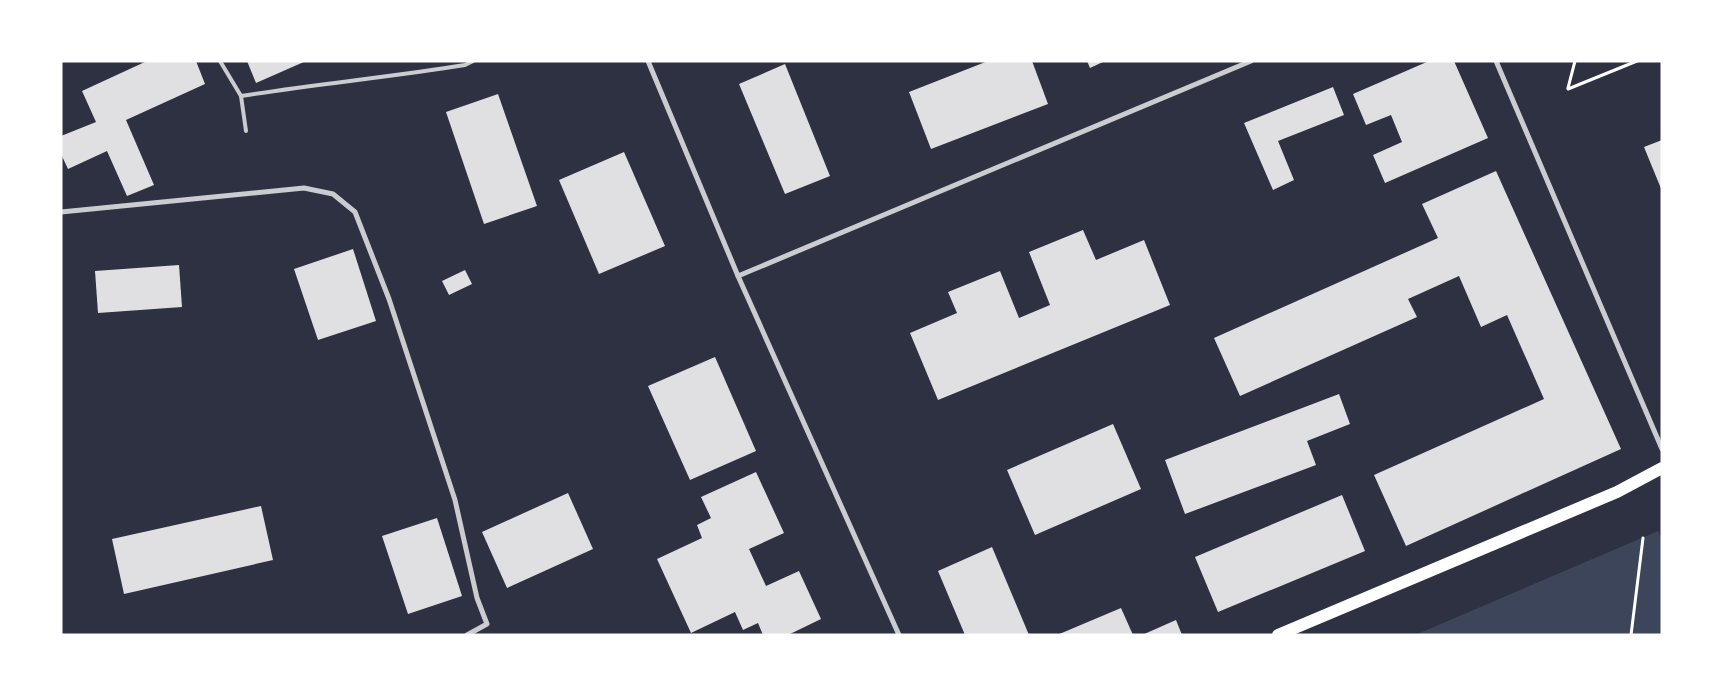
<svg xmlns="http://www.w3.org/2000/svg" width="1723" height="696" font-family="'Fira Sans',sans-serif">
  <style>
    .green { fill: #3c4559 }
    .building { fill: #e0e0e3 }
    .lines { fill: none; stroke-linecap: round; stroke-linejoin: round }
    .path { stroke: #fff; stroke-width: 3 }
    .service { stroke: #caccd0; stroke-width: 4 }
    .minor { stroke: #caccd0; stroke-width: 5 }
    .primary { stroke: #fff; stroke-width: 12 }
  </style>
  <rect width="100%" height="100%" fill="#2d3142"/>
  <!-- green -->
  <path class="green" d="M1658 531 1662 540V635H1415Z"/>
  <!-- building -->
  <g class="building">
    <path d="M147 61H196L205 84 126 120 154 185 127 196 107 151 68 169 61 154V136L96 122 82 91Z"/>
    <path d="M247 61H306L256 83Z"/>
    <path d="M988 61H1032L1048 104 931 149 909 92Z"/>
    <path d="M1087 61H1105L1090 68Z"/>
    <path d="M1429 61H1454L1488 138 1385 183 1373 155 1402 142 1391 115 1366 125 1353 94Z"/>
    <path d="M785 64 830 176 785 194 739 84Z"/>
    <path d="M1333 87 1344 115 1278 141 1294 180 1273 190 1244 123Z"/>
    <path d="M498 94 537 206 484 224 446 112Z"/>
    <path d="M1662 140V191L1644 147Z"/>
    <path d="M624 152 665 246 599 274 559 180Z"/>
    <path d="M1496 171 1621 449 1406 546 1374 475 1544 399 1507 315 1481 327 1459 276 1408 299 1417 317 1240 396 1214 338 1438 238 1422 204Z"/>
    <path d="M1083 230 1096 260 1144 240 1170 305 938 400 910 333 957 313 948 292 1000 271 1019 318 1050 305 1029 252Z"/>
    <path d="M353 249 376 321 318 340 294 269Z"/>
    <path d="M179 265 182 307 98 313 95 271Z"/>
    <path d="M465 270 472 284 449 295 442 281Z"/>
    <path d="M715 357 756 451 690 480 648 386Z"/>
    <path d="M1339 394 1350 424 1307 441 1316 465 1185 514 1165 460Z"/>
    <path d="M1113 424 1141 489 1035 535 1007 470Z"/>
    <path d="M756 472 784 533 749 549 766 586 799 571 821 619 788 635H763L758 623 743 630 735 612 691 633 657 559 702 538 697 525 711 518 701 497Z"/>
    <path d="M568 493 593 549 507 588 482 532Z"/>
    <path d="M1342 495 1365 551 1218 612 1195 557Z"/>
    <path d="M261 506 273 560 124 594 112 539Z"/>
    <path d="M437 518 462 596 408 614 382 536Z"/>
    <path d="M992 547 1029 635H965L938 571Z"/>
    <path d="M1121 608 1133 635H1057Z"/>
    <path d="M1176 620 1182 635H1142Z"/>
  </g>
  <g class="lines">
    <!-- path -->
    <g class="path">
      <path d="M1568 88 1575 61"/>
      <path d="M1568 89 1637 61"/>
      <path d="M1631 635 1643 538"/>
    </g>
    <!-- service -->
    <g class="service">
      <path d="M220 61 241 96C316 84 391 77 465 65L473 61"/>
      <path d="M241 96 246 131"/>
    </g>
    <!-- minor -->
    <g class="minor">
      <path d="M648 61 738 276 899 635"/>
      <path d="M1496 61 1662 449"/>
      <path d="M61 212 304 188 333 194 355 212 389 299 455 500 477 598 487 624 467 635"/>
      <path d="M738 276 1251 61"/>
    </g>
    <!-- primary -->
    <path class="primary" d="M1278 635 1617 492 1662 468"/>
  </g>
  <!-- border -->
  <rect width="1723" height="696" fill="none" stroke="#ffffff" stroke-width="125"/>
</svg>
